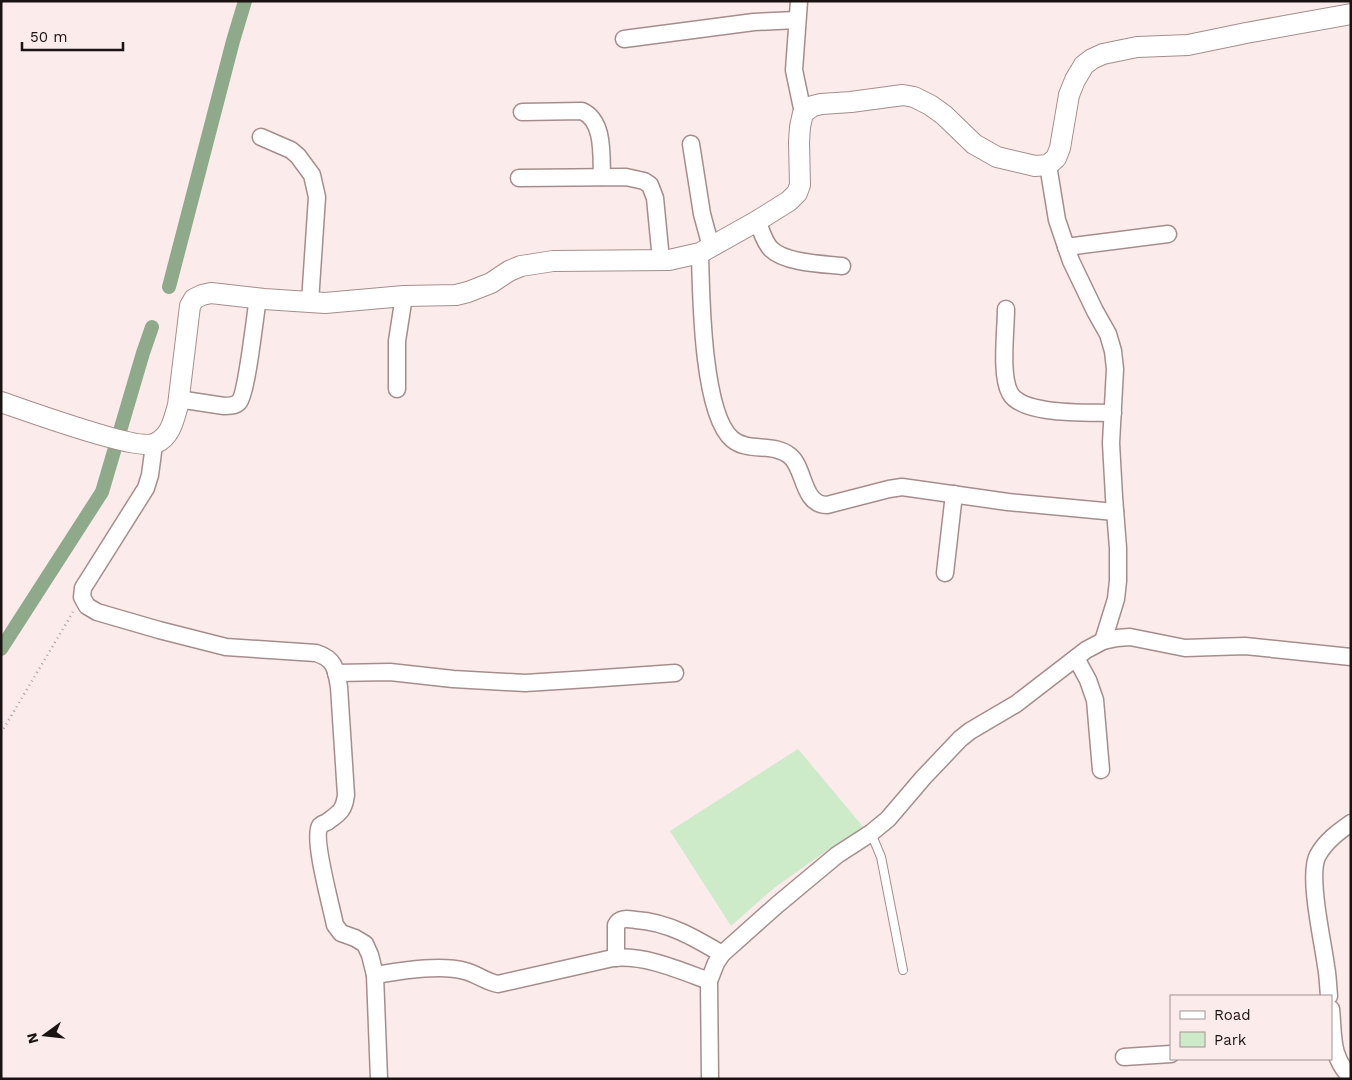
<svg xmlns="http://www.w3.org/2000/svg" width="1352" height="1080" font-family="'Work Sans',sans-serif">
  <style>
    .green { fill: #cdeac9 }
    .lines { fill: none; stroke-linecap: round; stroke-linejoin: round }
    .canal { stroke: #8eaa8a; stroke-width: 14 }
    .service-casing { stroke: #a68d8d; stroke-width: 10 }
    .minor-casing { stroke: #a68d8d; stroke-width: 19 }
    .tertiary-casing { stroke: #a68d8d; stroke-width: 22 }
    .path { stroke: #aea0a0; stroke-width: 2.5; stroke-dasharray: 1 4; stroke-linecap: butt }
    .service { stroke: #fff; stroke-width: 8 }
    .minor { stroke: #fff; stroke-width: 16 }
    .tertiary { stroke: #fff; stroke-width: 20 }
  </style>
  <rect width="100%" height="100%" fill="#fbebeb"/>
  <!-- green -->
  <path class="green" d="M798 749 865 829 832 847 774 888 731 926 670 831Z"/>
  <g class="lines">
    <!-- canal -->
    <g class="canal">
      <path d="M169 287 233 41 245 1"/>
      <path d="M1 649 102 492 143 353 152 327"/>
    </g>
    <!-- service casing -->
    <g class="service-casing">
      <path id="service" d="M871 833 881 857 883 867 903 970"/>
    </g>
    <!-- minor casing -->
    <g class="minor-casing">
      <g id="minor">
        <path d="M799 1 794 70 803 113"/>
        <path d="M624 39 754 22 797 20"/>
        <path d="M522 112 582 111C605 121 601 157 602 177"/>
        <path d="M261 137 291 150 298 156 312 175 317 197 310 302"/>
        <path d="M691 144 702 214 711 247"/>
        <path d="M1048 165 1057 220 1071 261 1095 311 1108 334 1113 351 1115 369 1111 443 1114 497 1118 548V581L1116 599 1103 641"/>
        <path d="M519 178 626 177 644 181 650 185 655 198 661 260"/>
        <path d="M757 221C761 229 764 242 771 249 785 263 823 264 842 266"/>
        <path d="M1066 247 1168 234"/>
        <path d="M700 253C701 294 702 413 732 439 748 453 774 442 790 456 805 468 802 505 827 505L889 489 902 487 1008 502 1115 512"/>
        <path d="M1006 309C1006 331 1000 375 1010 393 1022 416 1090 412 1113 413"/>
        <path d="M397 389V341L404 296"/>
        <path d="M178 399 224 406C230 406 235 406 239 402 247 393 255 315 258 298"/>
        <path d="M154 445 150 475 146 488 83 588 82 597 87 606 97 612 159 630 226 647 316 653C335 659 336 669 339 687L346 795C344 811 339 813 327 822 324 823 322 824 320 826 312 838 332 909 335 925L341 933 355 938 365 944 370 955 375 975 379 1079"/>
        <path d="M945 573 954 494"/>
        <path d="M1076 658 1088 680 1095 700 1101 770"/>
        <path d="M336 673 390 672 453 679 525 683 589 679 675 673"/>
        <path d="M616 958V925C620 917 628 919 636 920 668 922 695 938 722 954"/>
        <path d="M375 975C401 971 440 964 465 971 477 974 486 982 498 984L613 958C646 955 679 970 709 981"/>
        <path d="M1329 996C1328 986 1328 976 1326 966 1323 942 1307 874 1318 855 1326 841 1338 832 1351 823"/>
        <path d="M1331 1009C1334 1038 1330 1055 1351 1078"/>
        <path d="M1124 1057 1171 1054"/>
        <path d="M710 1079 709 981 716 963 722 954 777 905 837 855 871 833 888 819 923 778 960 739 970 731 1016 704 1086 650 1103 641 1117 638 1130 637 1185 648 1245 646 1351 657"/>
      </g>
    </g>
    <!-- tertiary casing -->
    <g class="tertiary-casing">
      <path id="tertiary" d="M1 402C25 410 139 452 156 443 171 436 174 419 178 405L190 306 194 299 202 295 211 293 264 299 325 303 404 296 456 295 468 292 491 283 509 271 521 266 553 261 669 260 700 253 757 221 789 201 797 193 800 185 799 142 800 127 803 113 813 106 821 104 851 102 903 95 914 97 930 105 944 115 974 144 997 157 1035 166 1048 165 1056 158 1060 148 1069 95 1075 80 1084 65 1092 59 1103 54 1137 47 1188 45 1246 33 1351 14"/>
    </g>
    <!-- path -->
    <path class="path" d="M1 733 73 612"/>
    <!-- service -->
    <use href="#service" class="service"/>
    <!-- minor -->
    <use href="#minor" class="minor"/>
    <!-- tertiary -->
    <use href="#tertiary" class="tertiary"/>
  </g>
  <!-- border -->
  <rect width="1352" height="1080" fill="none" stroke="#1b1212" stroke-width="5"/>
  <!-- legend -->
  <rect x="1170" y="995" width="162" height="65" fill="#fbebeb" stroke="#a19494"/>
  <rect x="1180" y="1011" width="25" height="8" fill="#ffffff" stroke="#a19494"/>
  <text x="1214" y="1020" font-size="15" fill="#1b1212">Road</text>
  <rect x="1180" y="1032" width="25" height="15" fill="#cdeac9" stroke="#a19494"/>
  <text x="1214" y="1045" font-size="15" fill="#1b1212">Park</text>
  <!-- north arrow -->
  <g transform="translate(45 1035) rotate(255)" stroke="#fbebeb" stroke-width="4" paint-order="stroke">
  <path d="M0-4L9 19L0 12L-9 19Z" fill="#1b1212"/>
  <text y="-8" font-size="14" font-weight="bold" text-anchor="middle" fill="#1b1212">N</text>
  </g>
  <!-- scale -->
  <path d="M22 42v8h101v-8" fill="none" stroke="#1b1212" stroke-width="2.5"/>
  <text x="30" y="42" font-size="15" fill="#1b1212" stroke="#fbebeb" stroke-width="4" paint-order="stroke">50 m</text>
</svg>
